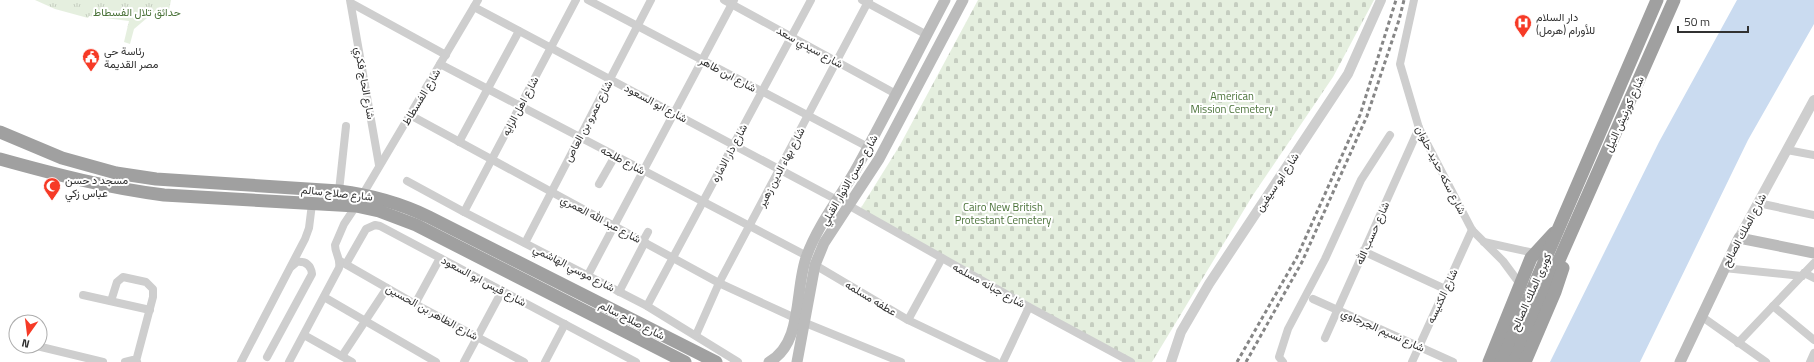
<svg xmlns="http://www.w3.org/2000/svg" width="1814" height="362" font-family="'Titillium Web',Vazirmatn,sans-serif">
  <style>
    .cemetery { fill: url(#cemetery-stones) }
    .park { fill: url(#park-tufts) }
    .water { fill: #cadbf0 }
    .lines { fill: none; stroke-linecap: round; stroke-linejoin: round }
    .minor { stroke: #cecece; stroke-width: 8 }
    .tertiary { stroke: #cecece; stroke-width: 10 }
    .secondary { stroke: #bbb; stroke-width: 11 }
    .trunk { stroke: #a0a0a0; stroke-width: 13 }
    .rail { stroke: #868686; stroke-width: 3; stroke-dasharray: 4 3; stroke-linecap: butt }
    .labels { text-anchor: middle; stroke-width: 4; stroke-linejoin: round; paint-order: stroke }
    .park-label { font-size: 11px; fill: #4a7239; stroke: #fff }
    .poi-label { font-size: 11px; fill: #313131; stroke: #fff; text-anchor: start }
    .street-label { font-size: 11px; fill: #313131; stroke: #fff }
  </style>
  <defs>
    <pattern id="cemetery-stones" width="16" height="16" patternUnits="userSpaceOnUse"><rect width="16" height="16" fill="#e5efdf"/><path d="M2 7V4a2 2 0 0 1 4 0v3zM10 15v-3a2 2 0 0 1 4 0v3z" fill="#c5cdc0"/></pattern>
    <pattern id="park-tufts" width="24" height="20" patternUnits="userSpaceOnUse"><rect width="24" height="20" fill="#e5efdf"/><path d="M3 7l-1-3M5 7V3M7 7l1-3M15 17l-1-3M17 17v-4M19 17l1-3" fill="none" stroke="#c5cdc0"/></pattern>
  </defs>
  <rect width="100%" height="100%" fill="#fff"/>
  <!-- cemetery -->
  <path class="cemetery" d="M978 0H1374L1333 77 1253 195 1152 362H1131L859 211 900 145Z"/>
  <!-- park -->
  <path class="park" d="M35 0H171L169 10 160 7 134 29 130 44 124 42 129 21 89 16 88 18 55 9Z"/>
  <!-- water -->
  <path class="water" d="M1737 0H1814V24L1748 140 1640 362H1550L1659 142Z"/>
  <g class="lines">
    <!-- minor -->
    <g class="minor">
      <path d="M350 0 379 165"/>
      <path d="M588 0 868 147"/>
      <path d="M724 0 896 94"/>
      <path d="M862 0 927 35"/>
      <path d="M1414 0 1400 64 1419 128 1472 230 1503 261 1520 284"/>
      <path d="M351 3 446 55"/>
      <path d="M474 7 837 200"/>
      <path d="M440 64 807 256"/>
      <path d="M410 115 719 283 795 318"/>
      <path d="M459 142 519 31"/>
      <path d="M1787 150 1814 155"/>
      <path d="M407 181 464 212 647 306 738 362"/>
      <path d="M599 184 615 156"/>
      <path d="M339 191 346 126"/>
      <path d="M363 194 478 0"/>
      <path d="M1758 203 1814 215"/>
      <path d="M848 205 1029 307 1131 362"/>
      <path d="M464 212 576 0"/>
      <path d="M643 241 648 232"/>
      <path d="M1484 242 1534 253"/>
      <path d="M525 243 651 0"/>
      <path d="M1363 251 1445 289"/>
      <path d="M340 261 415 304 524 362"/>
      <path d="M346 264 366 229 375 225 380 226 636 362"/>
      <path d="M815 265 908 320 996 362"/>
      <path d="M1724 268 1802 276"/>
      <path d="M1804 273 1814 278"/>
      <path d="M588 275 734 0"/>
      <path d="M619 292 645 242"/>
      <path d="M83 295 150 310"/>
      <path d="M324 297 436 362"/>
      <path d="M1313 299 1453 362"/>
      <path d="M111 301 117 282 123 277 146 282 153 289V297L136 361"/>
      <path d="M415 304 440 258"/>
      <path d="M647 306 811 0"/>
      <path d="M1773 306 1814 340"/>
      <path d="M1701 316 1766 362"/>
      <path d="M908 320 942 258"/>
      <path d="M803 322 901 362"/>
      <path d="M304 335 352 362"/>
      <path d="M696 335 719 283 869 0"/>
      <path d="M1325 338 1419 128"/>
      <path d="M1738 343 1814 263"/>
      <path d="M37 346 103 362"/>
      <path d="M342 356 387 288"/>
      <path d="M267 357 312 274C311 265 306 261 297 262L291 267"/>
      <path d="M125 362 133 360 137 362"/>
      <path d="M241 362 305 239 309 228 312 204"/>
      <path d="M289 362 339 268C341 258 335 254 335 245L344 224 356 206"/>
      <path d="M464 362 502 291"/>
      <path d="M545 362 565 324"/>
      <path d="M1003 362 1029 307"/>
      <path d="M1283 362 1279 357 1288 329 1325 259 1361 180 1390 135"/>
      <path d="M1412 362 1472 230"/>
      <path d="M1810 362 1814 353"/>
    </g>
    <!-- tertiary -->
    <g class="tertiary">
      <path d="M1739 238 1814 100"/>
      <path d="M1171 362 1181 332 1209 284 1348 74 1381 0"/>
    </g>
    <!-- secondary -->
    <g class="secondary">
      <path d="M769 362C804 343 794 288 807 255 818 225 839 199 855 171 886 115 915 57 945 0"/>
      <path d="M797 362 815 265 824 243 879 159 963 0"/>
      <path d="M1680 362 1739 238 1814 253"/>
    </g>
    <!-- trunk -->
    <g class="trunk">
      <path d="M0 132 62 158 116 173 156 179 339 191C371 195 400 203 429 217L716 362"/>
      <path d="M0 159C54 174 108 188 164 195L356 206 379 211 416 225 685 362"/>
      <path d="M1489 362 1531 258 1554 233"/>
      <path d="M1501 362 1657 0"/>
      <path d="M1514 362 1674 0"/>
      <path d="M1525 362 1555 292 1563 268"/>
    </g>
    <!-- rail -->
    <g class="rail">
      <path d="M1237 362 1297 257 1360 115 1396 0"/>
      <path d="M1246 362 1302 262 1367 116 1399 20 1404 0"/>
    </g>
  </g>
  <!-- icons -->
  <defs>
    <g id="hospital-pin" transform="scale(0.9)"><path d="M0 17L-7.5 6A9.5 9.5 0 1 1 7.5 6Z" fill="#f63a26" stroke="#fff"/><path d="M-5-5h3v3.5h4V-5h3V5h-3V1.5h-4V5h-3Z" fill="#fff"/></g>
    <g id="civic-pin" transform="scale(0.9)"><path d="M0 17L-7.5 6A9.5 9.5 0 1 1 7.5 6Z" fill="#f63a26" stroke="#fff"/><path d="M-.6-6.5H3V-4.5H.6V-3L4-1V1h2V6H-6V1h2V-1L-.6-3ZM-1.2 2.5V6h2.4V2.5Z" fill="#fff"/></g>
    <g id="mosque-pin" transform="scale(0.9)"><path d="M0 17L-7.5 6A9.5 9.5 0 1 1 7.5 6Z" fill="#f63a26" stroke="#fff"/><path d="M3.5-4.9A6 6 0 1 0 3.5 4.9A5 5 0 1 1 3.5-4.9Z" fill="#fff"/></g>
  </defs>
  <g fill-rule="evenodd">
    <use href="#hospital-pin" x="1523" y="23"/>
    <use href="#civic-pin" x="91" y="57"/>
    <use href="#mosque-pin" x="52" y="186"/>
  </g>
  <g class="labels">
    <!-- park labels -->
    <g class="park-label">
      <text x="137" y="16">حدائق تلال الفسطاط</text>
      <text x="1232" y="100">American<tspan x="1232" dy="13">Mission Cemetery</tspan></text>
      <text x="1003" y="211">Cairo New British<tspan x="1003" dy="13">Protestant Cemetery</tspan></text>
    </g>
    <!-- poi labels -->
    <g class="poi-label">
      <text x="1536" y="21">دار السلام<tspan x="1536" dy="13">للأورام (هرمل)</tspan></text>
      <text x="104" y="55">رئاسة حى<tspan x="104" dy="13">مصر القديمة</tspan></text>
      <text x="65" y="184">مسجد د حسن<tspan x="65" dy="13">عباس زكي</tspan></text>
    </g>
    <!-- street labels -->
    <g class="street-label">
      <text transform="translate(810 47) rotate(29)" y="4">شارع سيدي سعد</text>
      <text transform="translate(728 74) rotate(28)" y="4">شارع ابن طاهر</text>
      <text transform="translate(365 83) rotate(80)" y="4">شارع الحاج فكري</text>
      <text transform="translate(421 97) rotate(-59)" y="4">شارع الفسطاط</text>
      <text transform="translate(656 103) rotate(28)" y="4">شارع ابو السعود</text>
      <text transform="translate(520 106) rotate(-62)" y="4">شارع اهل الرايه</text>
      <text transform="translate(1624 114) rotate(-66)" y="4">شارع كورنيش النيل</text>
      <text transform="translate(588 121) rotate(-62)" y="4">شارع عمرو بن العاص</text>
      <text transform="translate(729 153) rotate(-62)" y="4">شارع دار الاماره</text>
      <text transform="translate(623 160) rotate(28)" y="4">شارع طلحه</text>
      <text transform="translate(781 167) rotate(-62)" y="4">شارع بهاء الدين زهير</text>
      <text transform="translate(1441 170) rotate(63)" y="4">شارع سكه حديد حلوان</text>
      <text transform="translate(849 180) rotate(-60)" y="4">شارع حسن الانوار القبلي</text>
      <text transform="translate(1277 182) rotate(-56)" y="4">شارع ابو سيفين</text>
      <text transform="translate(337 193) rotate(6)" y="4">شارع صلاح سالم</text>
      <text transform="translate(601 219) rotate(28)" y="4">شارع عبد الله العمري</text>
      <text transform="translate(1744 230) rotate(-62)" y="4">شارع الملك الصالح</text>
      <text transform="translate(1372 233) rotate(-66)" y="4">شارع حسب الله</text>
      <text transform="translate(574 268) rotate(27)" y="4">شارع موسي الهاشمي</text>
      <text transform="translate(484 281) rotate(28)" y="4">شارع قيس ابو السعود</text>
      <text transform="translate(989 285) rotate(29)" y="4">شارع جبانه مسلمه</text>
      <text transform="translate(1531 292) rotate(-66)" y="4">كوبرى الملك الصالح</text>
      <text transform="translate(1442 296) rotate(-65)" y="4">شارع الكنيسه</text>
      <text transform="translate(871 298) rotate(31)" y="4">عطفه مسلمه</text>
      <text transform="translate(432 312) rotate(29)" y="4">شارع الطاهر بن الحسين</text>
      <text transform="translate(632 320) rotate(27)" y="4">شارع صلاح سالم</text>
      <text transform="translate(1383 330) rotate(24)" y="4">شارع نسيم الجرجاوي</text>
    </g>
  </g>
  <!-- north arrow -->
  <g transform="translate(28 334) rotate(194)"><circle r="19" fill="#ffffff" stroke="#adadad"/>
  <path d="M0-3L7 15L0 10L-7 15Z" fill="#f63a26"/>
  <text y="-6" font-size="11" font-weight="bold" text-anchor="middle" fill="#313131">N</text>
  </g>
  <!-- scale -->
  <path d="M1678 26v6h70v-6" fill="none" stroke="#313131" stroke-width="2"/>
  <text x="1684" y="26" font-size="12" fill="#313131" stroke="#ffffff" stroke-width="3" paint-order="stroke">50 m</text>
</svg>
